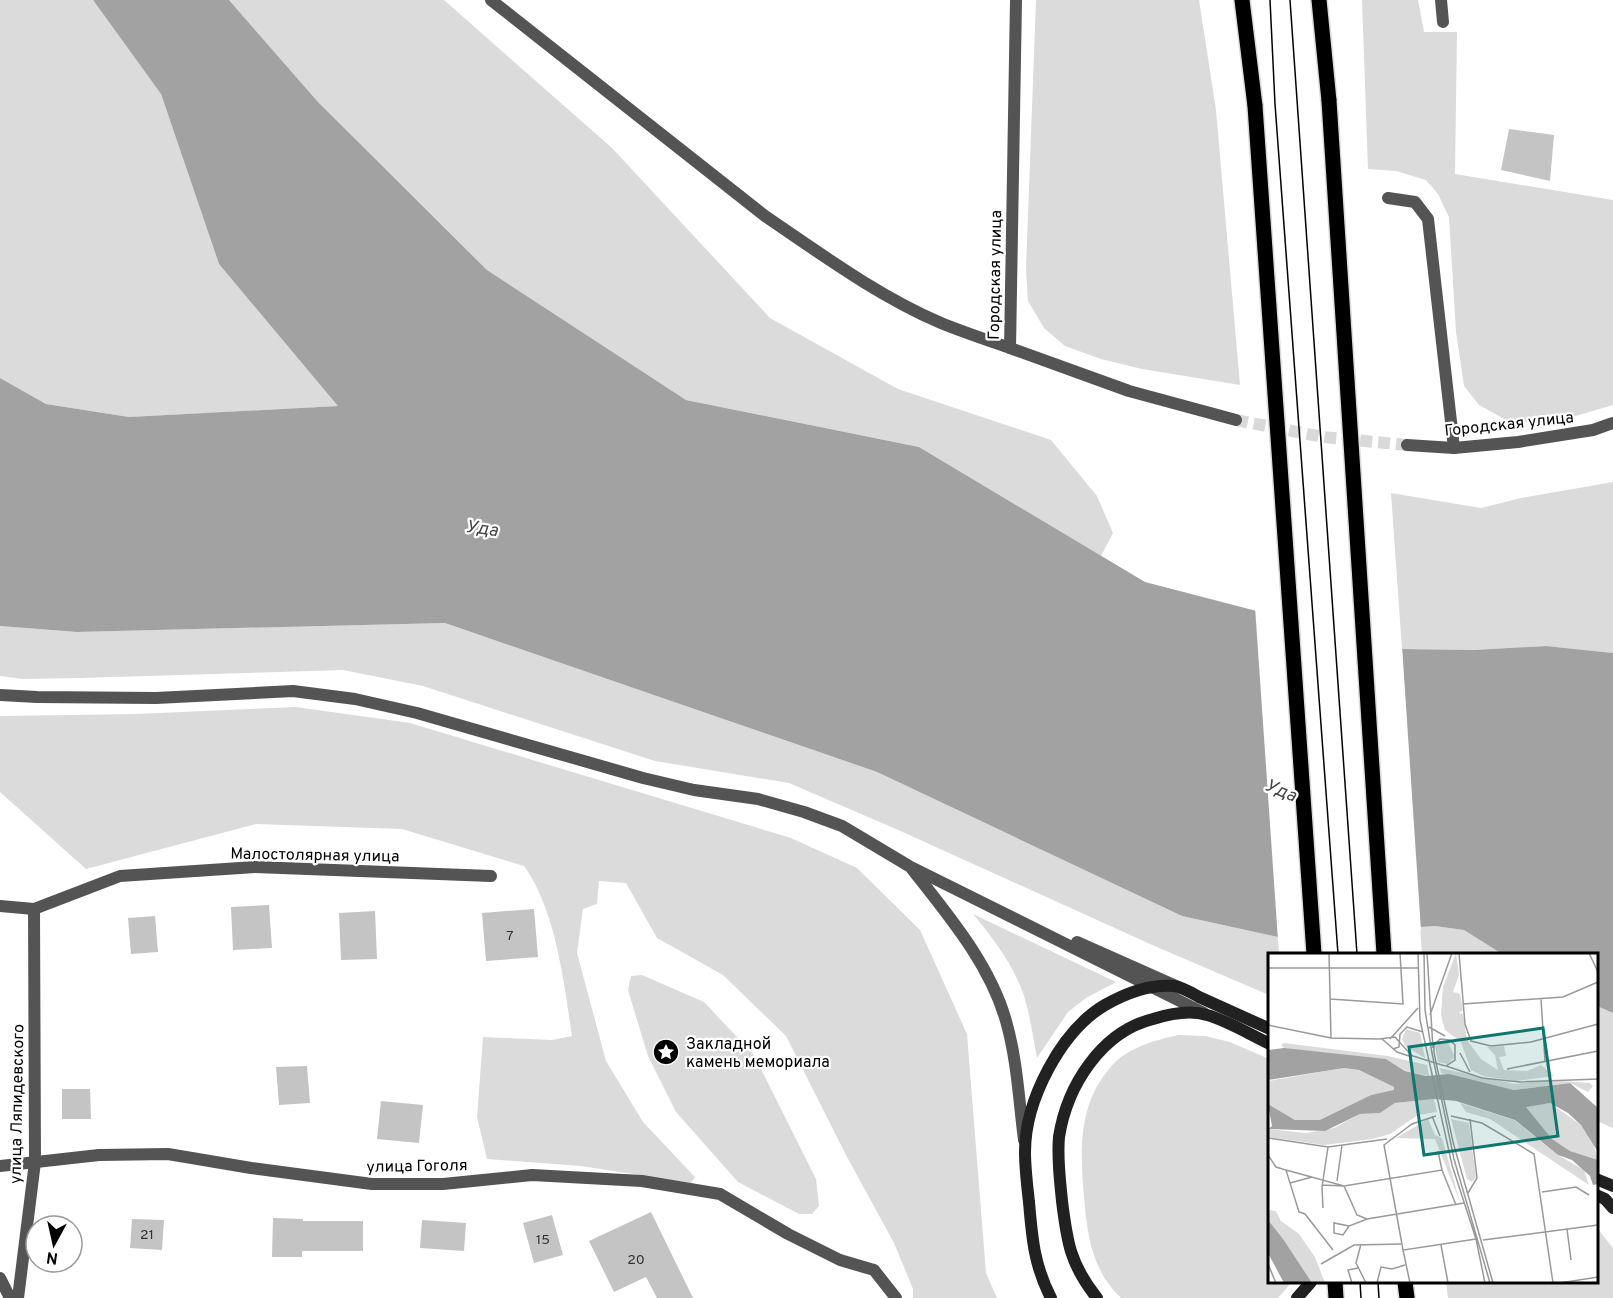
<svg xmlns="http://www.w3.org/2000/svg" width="1613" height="1298" font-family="Overpass,sans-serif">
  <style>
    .green { fill: #dbdbdb }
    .water { fill: #a2a2a2 }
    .pier { fill: #fff }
    .building { fill: #c4c4c4 }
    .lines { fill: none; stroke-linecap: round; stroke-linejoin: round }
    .tertiary-tunnel { stroke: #d9d9d9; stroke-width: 12; stroke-dasharray: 12 6; stroke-linecap: butt }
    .primary-casing { stroke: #dbdbdb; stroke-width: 18 }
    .minor { stroke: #545454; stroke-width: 12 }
    .tertiary { stroke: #545454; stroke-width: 12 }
    .secondary { stroke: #212121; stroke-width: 12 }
    .primary { stroke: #000; stroke-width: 15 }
    .tram { stroke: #000; stroke-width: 1.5 }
    .primary-bridge-casing { stroke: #dbdbdb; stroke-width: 18; stroke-linecap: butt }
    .primary-bridge { stroke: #000; stroke-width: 15 }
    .labels { text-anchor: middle; stroke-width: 4.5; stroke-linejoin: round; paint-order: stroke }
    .number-label { font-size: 14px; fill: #313131 }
    .street-label { font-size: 16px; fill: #000; stroke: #fff }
    .poi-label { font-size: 16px; fill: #000; stroke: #fff; text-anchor: start }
    .water-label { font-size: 18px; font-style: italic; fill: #434343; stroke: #fff }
    .inset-road { fill: none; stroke: #999; stroke-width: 1.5 }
    .view { fill: #0f766e; fill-opacity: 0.15; stroke: #0f766e; stroke-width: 3 }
    .inset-edge { fill: none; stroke: #000; stroke-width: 3 }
  </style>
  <rect width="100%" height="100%" fill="#fff"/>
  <!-- green -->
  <g class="green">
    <path d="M0 0H93L161 94 219 264 339 406 129 417 46 404 0 378Z"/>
    <path d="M229 0H444L612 148 770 318 898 389 1051 440 1097 496 1113 533 1101 556 919 447 686 400 487 270 318 102Z"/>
    <path d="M1036 0H1199L1216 110 1240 385 1142 369 1101 359 1065 346 1044 328 1028 301 1026 269Z"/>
    <path d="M1362 0H1418L1424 32H1457L1455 174 1613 200V405L1569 418 1536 423 1506 420 1479 405 1464 386 1456 332 1449 217 1438 194 1426 180 1396 171 1368 169Z"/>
    <path d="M1613 482V653L1546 646 1474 650 1402 649 1391 493 1481 508 1521 498Z"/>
    <path d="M445 623 877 772 1182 916 1278 937 1279 954H1270L1269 995 1150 944 896 829 789 783 655 761 423 686 343 670 80 678 22 679 0 676V626L77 632Z"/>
    <path d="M296 707 410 723 791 838 857 868 920 930 967 1034 986 1273 997 1298H913V1289L894 1243 846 1155 786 1036 723 975 657 938 626 883 599 881 597 904 583 909 577 953 606 1061 643 1122 695 1177 691 1183 581 1166 487 1159 477 1117 483 1037 552 1040 572 1036C564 983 556 910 524 866L402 829 256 824 86 869 0 792V716L137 714Z"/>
    <path d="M973 914 1116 982 1086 998 1068 1012 1037 1058C1033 1037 1030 1014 1023 993 1012 963 993 938 973 914Z"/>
    <path d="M1435 926 1464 930 1502 954H1422L1420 927Z"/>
    <path d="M642 975 704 1002 754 1055 816 1179 819 1206 812 1214H799L738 1182 676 1112 648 1056 628 990 631 976Z"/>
    <path d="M1597 1006 1613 1013V1128L1597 1121Z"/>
    <path d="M1178 1035 1205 1036 1230 1042 1269 1059 1270 1282H1292L1278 1298H1121C1092 1271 1087 1234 1084 1197 1080 1151 1078 1106 1109 1069 1126 1048 1152 1041 1178 1035Z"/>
    <path d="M1597 1228 1613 1248V1298H1448L1446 1282H1596Z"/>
  </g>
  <!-- water -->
  <path class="water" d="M93 0H229L318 102 487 270 686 400 919 447 1145 582 1402 649 1474 650 1546 646 1613 653V1013L1597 1006 1596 954H1502L1464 930 1435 926 1278 937 1182 916 877 772 445 623 77 632 0 626V378L46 404 129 417 338 406 219 264 161 94Z"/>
  <!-- pier -->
  <path class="pier" d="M1255 607 1402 646 1421 930 1278 940Z"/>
  <!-- building -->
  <g class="building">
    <path d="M1509 129 1554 135 1550 181 1501 170Z"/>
    <path d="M269 905 272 948 233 950 231 907Z"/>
    <path d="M534 909 538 957 486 961 482 913Z"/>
    <path d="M375 911 377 959 341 960 339 913Z"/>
    <path d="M155 916 158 952 131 954 128 918Z"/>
    <path d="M307 1066 310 1103 279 1105 276 1067Z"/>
    <path d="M62 1089H90L91 1119H62Z"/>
    <path d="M381 1101 423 1105 419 1143 377 1139Z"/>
    <path d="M651 1212 693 1298H657L646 1277 614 1292 589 1241Z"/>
    <path d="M552 1215 563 1255 534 1263 523 1223Z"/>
    <path d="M273 1218 303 1219V1221H363V1251H302V1257H272Z"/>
    <path d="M132 1219 164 1220 162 1250 130 1248Z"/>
    <path d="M422 1220 466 1223 464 1251 420 1248Z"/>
  </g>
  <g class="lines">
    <!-- tertiary-tunnel -->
    <path class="tertiary-tunnel" d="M1236 420 1323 437 1407 445"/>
    <!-- primary casing -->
    <g class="primary-casing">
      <g id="primary">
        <path d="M1242 0 1255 106"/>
        <path d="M1319 0 1329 101"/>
        <path d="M1335 1282 1336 1298"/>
        <path d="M1405 1282 1407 1298"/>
      </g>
    </g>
    <!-- minor -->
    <g class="minor">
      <path d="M491 0 765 216C821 254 878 296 941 323 963 332 987 340 1010 348"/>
      <path d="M1441 0 1443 22"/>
      <path d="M1388 198 1415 202 1428 219 1454 448"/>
      <path d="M0 906 34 909 120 876 255 867 491 876"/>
      <path d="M0 1166 99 1155 168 1154 251 1168 372 1184H443L532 1175 642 1181 720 1194 788 1234 840 1260 874 1270 896 1298"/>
      <path d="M0 1278 10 1298"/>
      <path d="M18 1298 35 1162 34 909"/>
    </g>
    <!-- tertiary -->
    <g class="tertiary">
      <path d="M1016 0 1010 348 1129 391 1236 420"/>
      <path d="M1407 445 1454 448 1518 442 1593 430 1613 423"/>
      <path d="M0 695 37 697 156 698 293 691 355 699 417 713 643 778 694 790 758 799 804 812 842 826 909 866 1204 1013"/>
      <path d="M912 869C948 915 990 964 1006 1021 1017 1059 1019 1101 1024 1140"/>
      <path d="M1077 942 1176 986"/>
    </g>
    <!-- secondary -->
    <g class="secondary">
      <path d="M1596 1179 1613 1186"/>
      <path d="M1596 1195 1605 1199 1613 1208"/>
      <path d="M1051 1298C1034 1265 1032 1238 1029 1202 1027 1185 1025 1168 1025 1152 1025 1100 1061 1031 1105 1005 1126 993 1150 984 1174 986 1182 987 1192 993 1199 997 1223 1008 1246 1018 1270 1029"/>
      <path d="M1097 1298C1070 1264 1067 1242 1062 1201 1060 1180 1057 1159 1059 1137 1067 1086 1101 1032 1153 1019 1169 1014 1191 1010 1207 1015 1226 1020 1251 1035 1270 1044"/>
      <path d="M1297 1298 1311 1282"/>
    </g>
    <!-- primary -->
    <use href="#primary" class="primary"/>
    <!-- tram -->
    <g class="tram">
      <path d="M1270 0 1275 104 1338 954"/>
      <path d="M1290 0 1357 954"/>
      <path d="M1360 1282 1361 1298"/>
      <path d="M1378 1282 1379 1298"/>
    </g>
    <!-- primary-bridge casing -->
    <g class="primary-bridge-casing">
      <g id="primary-bridge">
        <path d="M1329 101 1384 954"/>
        <path d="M1255 106 1314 954"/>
      </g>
    </g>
    <!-- primary-bridge -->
    <use href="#primary-bridge" class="primary-bridge"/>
  </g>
  <!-- icons -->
  <defs>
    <g id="sight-disc" transform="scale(1.35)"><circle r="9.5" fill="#000" stroke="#fff"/><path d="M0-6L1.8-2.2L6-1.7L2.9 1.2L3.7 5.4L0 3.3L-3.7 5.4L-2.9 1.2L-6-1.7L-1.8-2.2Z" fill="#fff"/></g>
  </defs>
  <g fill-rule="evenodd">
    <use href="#sight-disc" x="666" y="1052"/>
  </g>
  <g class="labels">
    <!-- number labels -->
    <g class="number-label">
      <text x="510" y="940">7</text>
      <text x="147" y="1239">21</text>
      <text x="543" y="1244">15</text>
      <text x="636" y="1264">20</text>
    </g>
    <!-- street labels -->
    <g class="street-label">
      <text transform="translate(994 275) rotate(-89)" y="6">Городская улица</text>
      <text transform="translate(1509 423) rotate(-6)" y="6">Городская улица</text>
      <text transform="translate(315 854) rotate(1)" y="6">Малостолярная улица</text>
      <text transform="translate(16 1104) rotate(-89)" y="6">улица Ляпидевского</text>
      <text transform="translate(417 1165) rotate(-1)" y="6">улица Гоголя</text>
    </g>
    <!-- poi labels -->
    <g class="poi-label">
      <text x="686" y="1049">Закладной<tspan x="686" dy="18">камень мемориала</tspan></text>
    </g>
    <!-- water labels -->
    <g class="water-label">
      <text transform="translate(482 528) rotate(8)" y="6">Уда</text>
      <text transform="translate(1281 790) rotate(23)" y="6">Уда</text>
    </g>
  </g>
  <!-- overview -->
  <g transform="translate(1268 953)">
    <rect width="330" height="330" fill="#fff"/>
    <path d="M188 0 191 22 185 39 192 41 195 57 191 60 195 61 199 87 213 106 230 117 227 102 219 94 236 93 238 103 231 104 236 117 259 118 273 112 286 123 248 128 215 123 203 117 193 89 177 77 173 62 175 34ZM138 76 152 80 157 105 137 93 134 86ZM179 87 187 104 180 111 170 109 167 93ZM16 90 120 103 159 112 161 123 138 118 118 106 39 99 16 95 13 92ZM75 115 91 117 126 134V138L103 142 52 168 27 167 0 151V128ZM172 115 247 131 280 127 322 130 325 133 320 139 302 130 246 137 173 120ZM166 146 169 159 150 162 122 181 104 186 56 192 0 184V176L39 180 66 175 92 161 112 160 127 150ZM192 150 246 167 290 202 316 217 321 232 222 166 198 159ZM282 150 313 172 325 189 330 207 302 198 284 186 257 153ZM160 166 167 182 174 185 192 249 167 186 128 185ZM183 166 201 170 208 224 204 229 199 226ZM0 257 8 258 13 268 31 281 47 304 57 330H44L0 267Z" fill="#dbdbdb"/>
    <path d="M16 95 118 106 137 118 158 123 181 121 246 137 302 130 330 155V199L313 172 300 160 282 150 258 154 284 186 302 198 330 207V231L325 232 322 223 304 207 290 202 247 167 188 148 166 146 127 150 112 160 92 161 57 178 0 176 4 173 0 151 27 167H52L103 142 126 137V134L91 117 76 115 0 127V97ZM0 267 15 286 44 330H16L0 300Z" fill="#a2a2a2"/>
    <path class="inset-road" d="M61 0 63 85M150 0 152 67 184 212 208 286 217 330M156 0 157 57 164 100 186 206 222 330M159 0 165 95M191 0 197 71 203 88 223 93 263 89 330 71M321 0 330 19M0 15H151M62 46 135 51 132 0M273 46 277 108M195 51 295 44 330 29M162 62 184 0M0 72 63 85 111 86M161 74 177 83M111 86 127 84 143 102 145 103 174 112 178 113 187 107V92L182 87 172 86 166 92V100L185 189 225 330M114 86 129 99 141 103M122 86 150 55M125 96 131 94 132 81 139 74 155 79M192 100 202 119M178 113 214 125 252 129 330 126M239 116 330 98M164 163 172 183M183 163 214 170 266 201 285 330M0 185 60 194 119 186M170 198 174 217M0 202 8 214 18 217 31 259 37 261 65 297M18 217 76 233 174 217 188 252M69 228 74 192M22 230 44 224M54 232 76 233 89 262 99 266M274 239 308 234 321 242M200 240 209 225 202 166M55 255 54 234 60 194M81 273 66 270V280L75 282 81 273 99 266 196 250M299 276 303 307M215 287 330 272M93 291 88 310 98 330M173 292 180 330M135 297 116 192 144 171 168 163M0 311 8 330M53 311 86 292 133 291M84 330 80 317 90 315M109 330 113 314 124 316 137 312M142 330 135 297 208 286M292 330 330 324"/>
    <path class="view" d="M275 75 290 183 156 202 141 94Z"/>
    <rect width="330" height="330" class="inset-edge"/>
  </g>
  <!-- north arrow -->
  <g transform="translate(54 1244) rotate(188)"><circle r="28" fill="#ffffff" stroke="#999999" stroke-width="1.5"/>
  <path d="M0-4.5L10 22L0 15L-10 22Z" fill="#000000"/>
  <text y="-9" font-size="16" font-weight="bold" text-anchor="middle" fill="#000000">N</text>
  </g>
</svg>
